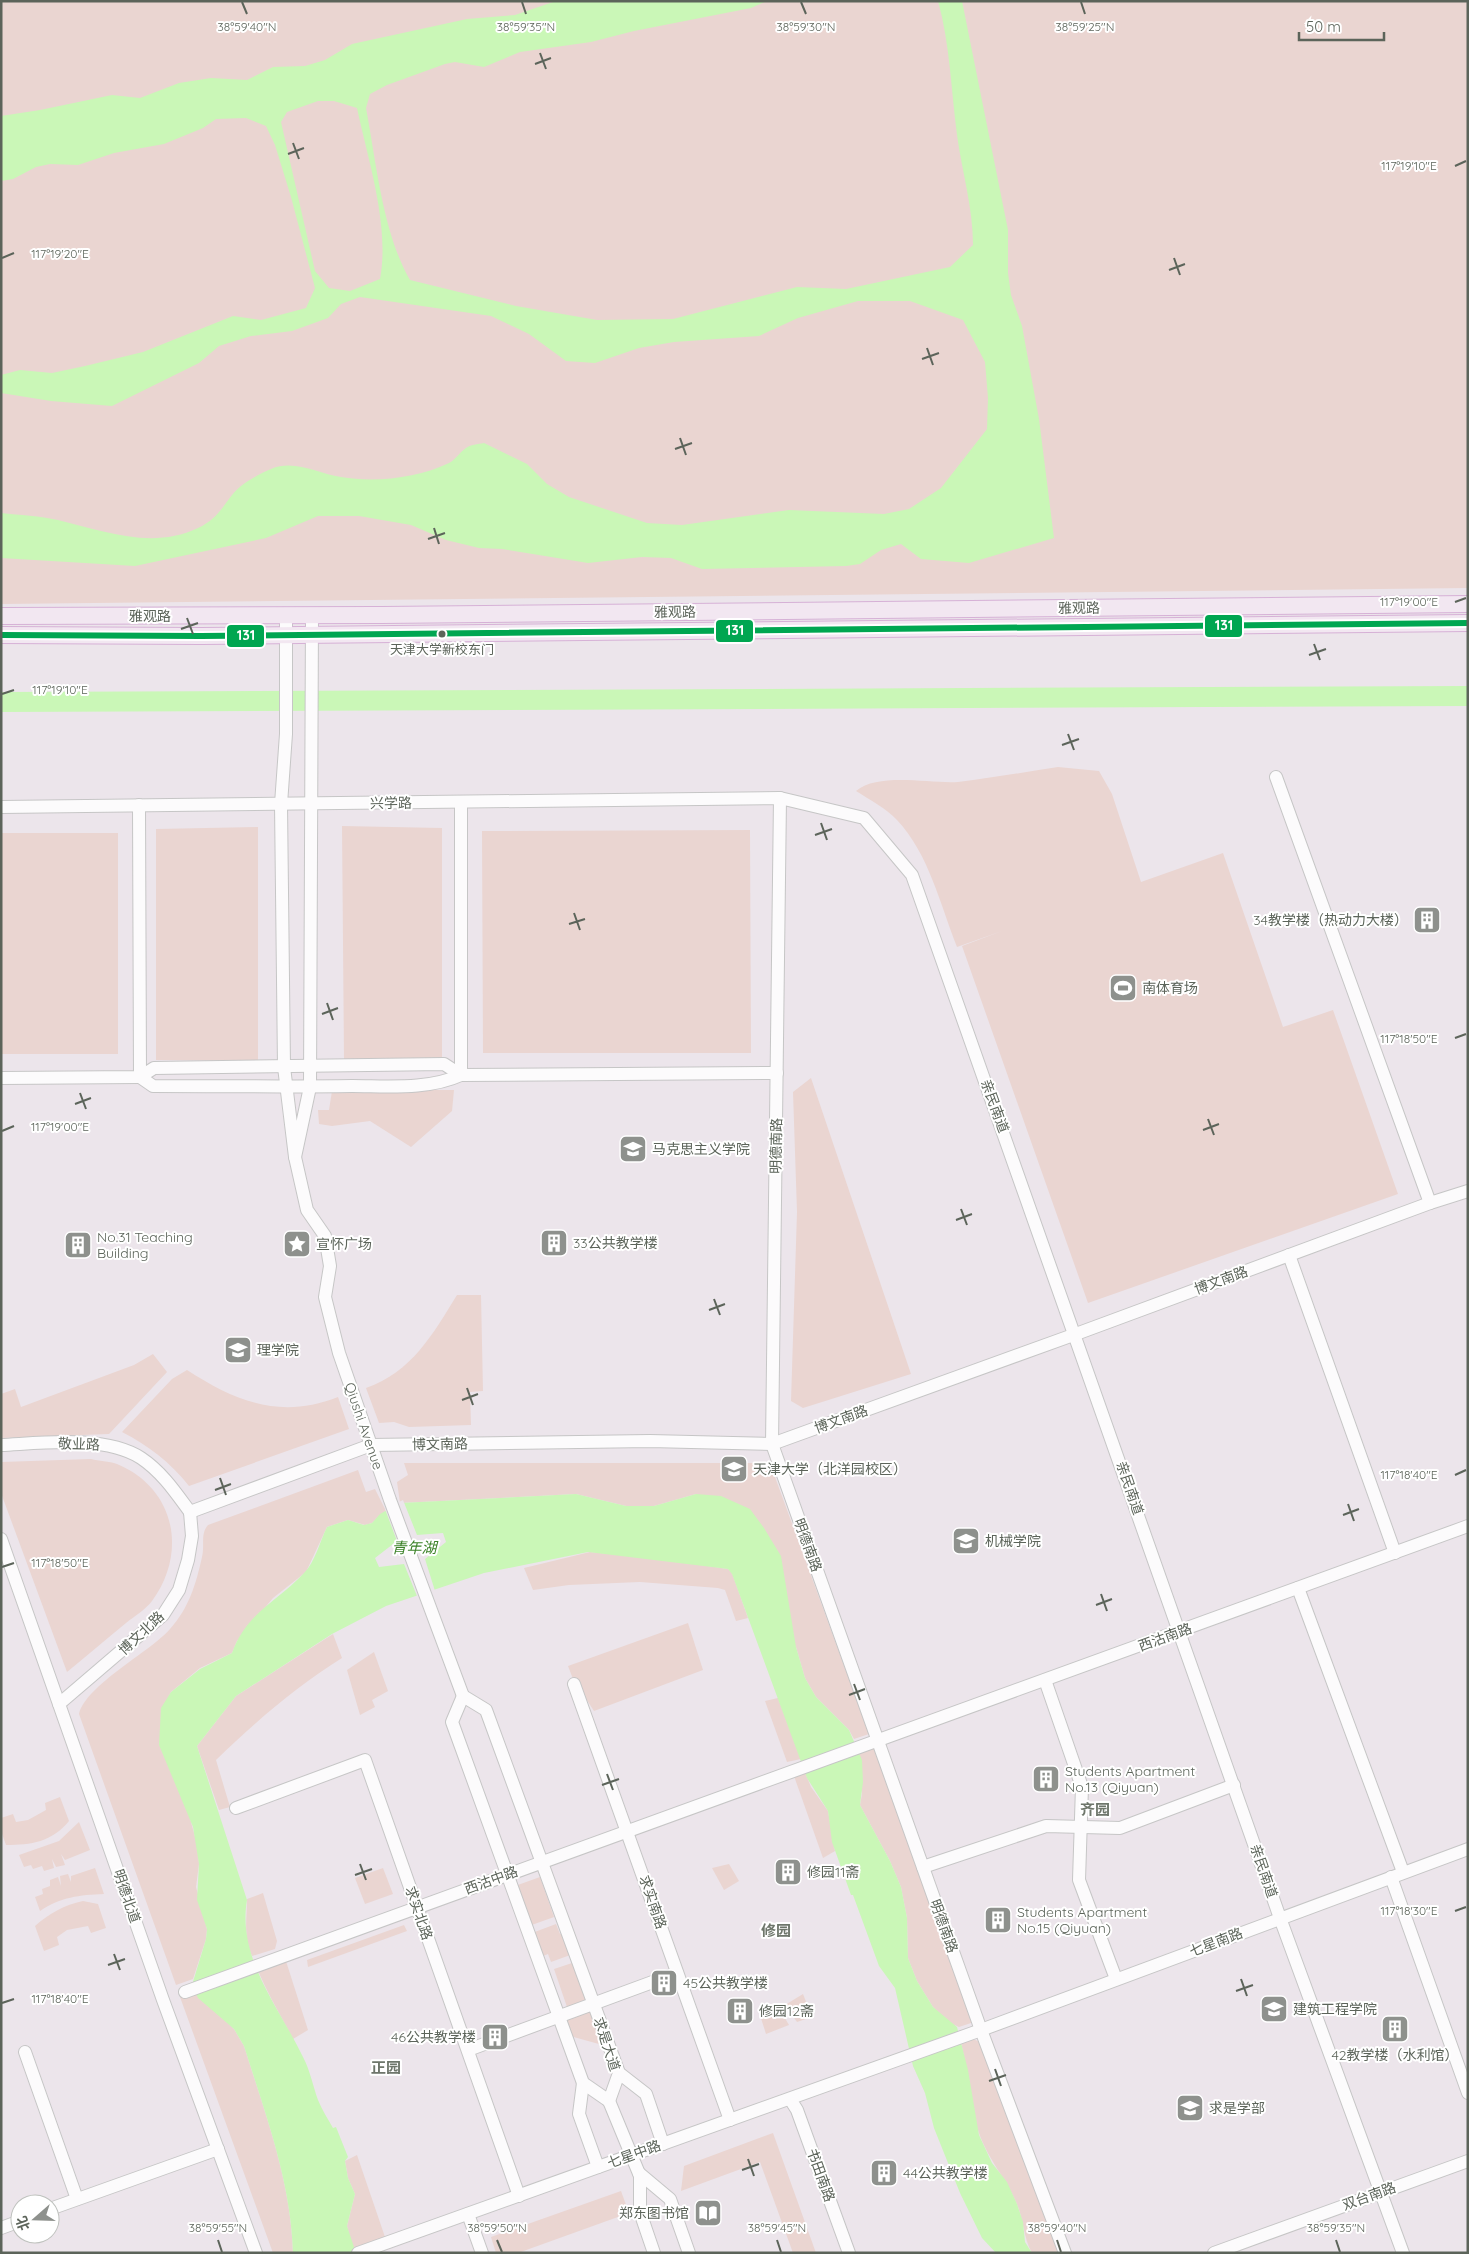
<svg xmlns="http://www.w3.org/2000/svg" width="1469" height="2254" font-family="Quicksand,'Noto Sans SC',sans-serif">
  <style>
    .green { fill: #ead5d1 }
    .water { fill: #caf7b7; fill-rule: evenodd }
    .pier { fill: #ece5eb }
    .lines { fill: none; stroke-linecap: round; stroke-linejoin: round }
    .river { stroke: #caf7b7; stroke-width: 20 }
    .minor-casing { stroke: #c6c6c6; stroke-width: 14 }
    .major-casing { stroke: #d6b1d6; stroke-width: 18 }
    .minor { stroke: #fcfbfc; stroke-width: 12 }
    .major { stroke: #f2e7f1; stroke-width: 16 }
    .bus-1-casing { stroke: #fff; stroke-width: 10 }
    .bus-1 { stroke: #00a651; stroke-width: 6 }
    .ticks { fill: none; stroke: #5c645a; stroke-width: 2 }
    .bus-dot { fill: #5c645a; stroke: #fff; stroke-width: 2 }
    .labels { text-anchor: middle; stroke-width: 4; stroke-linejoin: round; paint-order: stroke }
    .bus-label { font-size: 13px; fill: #5c645a; stroke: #fff }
    .street-label { font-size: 14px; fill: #5c645a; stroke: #fff }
    .poi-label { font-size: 14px; fill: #5c645a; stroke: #fff; text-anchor: start }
    .water-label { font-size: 15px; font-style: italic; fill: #3c8229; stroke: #fff }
    .neighbourhood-label { font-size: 15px; font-weight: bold; fill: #6e766b; stroke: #fff }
    .ticks-label { font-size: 12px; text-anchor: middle; fill: #5c645a; stroke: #fff; stroke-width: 4; stroke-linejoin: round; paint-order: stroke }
    .line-badge { stroke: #fff; stroke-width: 2 }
    .badge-label { font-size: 14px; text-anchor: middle; font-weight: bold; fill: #fff }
  </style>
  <rect width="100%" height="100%" fill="#ece5eb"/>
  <!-- green -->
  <g class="green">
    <path d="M1 1H1468V588L1 604Z"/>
    <path d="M1058 767 1099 771 1112 794 1141 882 1223 853 1283 1027 1333 1010 1398 1194 1088 1303 962 946 1002 931 957 947C940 904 929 854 897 820 886 808 870 800 856 791 879 772 930 784 958 782 992 778 1025 772 1058 767Z"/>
    <path d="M342 826 442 828V1060H344Z"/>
    <path d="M258 827V1061L156 1060V829Z"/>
    <path d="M750 830 751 1053H483L482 831Z"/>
    <rect x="1" y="833" width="117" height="221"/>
    <path d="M811 1078 911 1374 803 1408 791 1401 797 1212 793 1092Z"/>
    <path d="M354 1090H454L452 1111 411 1147 370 1121 332 1126 319 1124 318 1110H329L332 1091Z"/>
    <path d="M457 1295H481L483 1391 470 1392 471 1425 409 1427 394 1422 379 1423 366 1388C412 1372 433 1334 457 1295Z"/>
    <path d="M153 1354 167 1372 109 1434 1 1438V1394L15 1389 21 1407 134 1365Z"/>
    <path d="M187 1370C235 1401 280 1420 338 1397L349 1429 189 1486C170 1462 149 1446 122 1432L172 1379Z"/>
    <path d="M91 1459C99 1461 109 1461 117 1464 175 1488 188 1552 152 1601 146 1609 135 1616 126 1623 106 1639 87 1656 67 1672L1 1493V1462Z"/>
    <path d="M404 1463H757L770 1469 775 1477 869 1734 854 1739 849 1730 816 1697 805 1678 796 1647 696 1494 654 1506H626L576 1494 400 1503 397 1482 408 1475Z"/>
    <path d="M358 1470 366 1492 375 1489 386 1511 372 1523 365 1525 348 1520 327 1527 306 1572 273 1598 237 1641 232 1653 200 1668 171 1692 161 1711 197 1844 199 1864 196 1887 207 1929 206 1939 193 1979 176 1985 79 1714C86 1685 150 1652 170 1629 189 1608 196 1584 202 1557 205 1545 200 1534 208 1525Z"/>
    <path d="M590 1552 654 1558 728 1569 732 1573 748 1618 736 1621 725 1590 718 1588 640 1582 569 1585 533 1590 524 1568Z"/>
    <path d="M688 1623 703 1670 594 1711 573 1679 568 1666Z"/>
    <path d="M333 1634 342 1658C296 1687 255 1722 216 1760L230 1807 219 1810 197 1746 236 1696Z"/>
    <path d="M374 1652 388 1691 372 1700 375 1707 360 1715 347 1670Z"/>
    <path d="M778 1698 801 1759 787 1762 765 1701Z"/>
    <path d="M874 1745 974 2022 959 2027 948 2022 933 2007 917 1981 908 1958 907 1918 901 1887 890 1861 860 1805 862 1794 859 1751Z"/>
    <path d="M805 1772 811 1787 828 1811 835 1851 823 1858 794 1776Z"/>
    <path d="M60 1797 69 1821C52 1842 31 1845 6 1845L1 1831V1818L13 1814 16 1822 28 1820 46 1810 45 1803Z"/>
    <path d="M79 1822 90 1850 65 1860 61 1854 65 1865 56 1867 52 1859 54 1868 44 1871 42 1866 33 1869 31 1865 24 1867 19 1855 59 1841Z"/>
    <path d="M729 1864 739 1881 724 1890 712 1868Z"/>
    <path d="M95 1868 104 1894C79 1895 61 1897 40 1911L35 1897 43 1894 42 1889 50 1886V1880L58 1877 61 1886 60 1876 68 1874 71 1882V1876Z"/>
    <path d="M383 1868 393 1894 365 1904 355 1878Z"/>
    <path d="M540 1877 554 1917 529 1926 515 1886Z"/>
    <path d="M263 1893 277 1941 275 1949 252 1956C243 1934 247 1921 247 1899Z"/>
    <path d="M83 1901 98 1904 106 1928 91 1933 88 1926 67 1930 57 1937 59 1945 44 1951 35 1926C50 1913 64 1905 83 1901Z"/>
    <path d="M556 1924 560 1934 565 1932 573 1954 551 1962 548 1954 541 1957 532 1933Z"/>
    <path d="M404 1925 407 1931 308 1967 307 1960Z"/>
    <path d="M285 1958 308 2030 293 2039C281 2016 266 1991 257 1968Z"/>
    <path d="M575 1962 588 1999 567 2007 554 1969Z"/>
    <path d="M196 1992 234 2029 244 2046C265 2113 291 2181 293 2253H273L180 1997Z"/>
    <path d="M803 1994 812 2017 797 2022 785 2005Z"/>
    <path d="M766 2006 769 2014 779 2008 789 2025 766 2034 758 2009Z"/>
    <path d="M593 2009 606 2046 570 2036 564 2020Z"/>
    <path d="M973 2039 980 2042 1058 2253H1032C1023 2237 1024 2219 1016 2202 1006 2179 989 2160 980 2136 969 2107 968 2073 961 2042Z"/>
    <path d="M773 2133 816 2253H793L760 2162 681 2191 684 2166Z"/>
    <path d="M357 2155 385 2237 353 2248 347 2226 355 2194 348 2178 345 2161Z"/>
    <path d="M621 2191 629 2213 518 2253H496L491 2237Z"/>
  </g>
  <!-- water -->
  <g class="water">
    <path d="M556 1H767L751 8 634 31 591 42 520 52 484 67 455 62 445 64 387 85 370 94 366 108C376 161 383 234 410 280L516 306 597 320 673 319 797 287 846 289 950 267 973 245C973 207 962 172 957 135 951 90 950 44 938 1H962L1008 230V273L1011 295 1022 326 1039 419 1054 538 969 563 921 559 901 544 881 550 860 564 846 566 702 569 671 558 642 557 588 563 502 549 479 548 446 540 411 525 359 516H318L266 538 135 566 1 558V513C20 515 40 516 58 520 104 531 152 550 198 528 222 517 225 499 241 486 249 480 261 473 271 469 295 459 318 474 341 477 375 483 418 478 449 463 455 460 460 452 466 448 470 445 478 444 484 443L527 464 547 484 569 497 647 523 682 525 789 510 884 514 909 509 941 488 987 429 988 398 985 362 963 320 910 301H858L798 318 759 336 674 342 639 348 595 363 566 361 529 334 491 316 360 297 341 304 328 318 292 331 251 336 219 346 199 363 112 406 51 401 1 393V375L20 370 52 373 85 366 143 352 233 316 261 320 306 308 315 288 291 197 275 145 266 126 246 118 216 119 203 128 164 144 114 153 78 165 50 164 36 167 13 179 1 181V116L40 110 112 95 140 98 179 83 211 78 247 80 273 67 305 66 325 60 352 44 467 19 515 15ZM318 101H334L357 108C368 160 390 226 380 279L350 291 329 288 315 271 281 122 287 112Z"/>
    <path d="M576 1494 626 1506H654L696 1494 721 1496 750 1509 764 1528 781 1556 796 1647 805 1678 816 1697 849 1730 862 1760 863 1782 860 1805 890 1861 901 1887 907 1918 908 1958 917 1981 933 2007 957 2027 968 2070 979 2135 992 2163 1007 2182 1017 2204 1023 2222 1025 2242 1032 2253H996L982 2238 960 2193 934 2128 925 2093 913 2066 895 1988 879 1966 853 1895H851L832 1842 828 1811 807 1778 732 1574 728 1569 720 1568 588 1552 484 1573 386 1606 332 1634 236 1696 197 1746 247 1900C237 1958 279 2007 303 2057 310 2070 313 2086 318 2100 322 2110 328 2119 333 2128L336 2127 348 2157 345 2161 348 2178 355 2194 347 2226 356 2253H293C291 2181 265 2113 244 2046L234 2029 198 1998 192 1985 206 1939 207 1929 197 1900 199 1864 193 1827 159 1745 161 1708 171 1692 200 1669 232 1653C246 1613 278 1601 304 1573 315 1562 320 1541 327 1527L348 1520 364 1525 372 1523 380 1514 400 1503Z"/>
  </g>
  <!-- pier -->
  <path class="pier" d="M403 1500 417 1535 443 1533 446 1542 425 1559 435 1591 448 1588 403 1603 417 1596 404 1564 379 1567 375 1558 397 1541 385 1509Z"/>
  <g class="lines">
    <!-- river -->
    <path class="river" d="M1 702 1468 696"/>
    <!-- minor casing -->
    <g class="minor-casing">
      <g id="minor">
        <path d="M286 615V734L281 804 284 1067 295 1157 310 1087 312 615"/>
        <path d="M1276 777 1430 1203"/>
        <path d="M780 798 772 1444 981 2030 1065 2253"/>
        <path d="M139 805 140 1077"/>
        <path d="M1 807 780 798 864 818 912 875 1280 1918 1403 2253"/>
        <path d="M461 1075V802"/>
        <path d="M140 1077 153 1086C219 1086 285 1087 352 1086 388 1086 428 1090 461 1075L777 1073"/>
        <path d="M1 1078 140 1077 154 1068 444 1064 461 1075"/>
        <path d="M295 1157 307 1210 325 1236 330 1266 325 1297 339 1353 390 1500 463 1696"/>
        <path d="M1289 1255 1395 1553"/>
        <path d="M1 1445C43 1443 105 1435 141 1458 162 1472 176 1493 190 1512"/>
        <path d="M190 1512 371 1445 650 1441 772 1444 1076 1334 1430 1203 1468 1191"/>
        <path d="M1 1539 163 2000 256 2253"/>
        <path d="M1298 1588 1403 1872"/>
        <path d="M1045 1680 1082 1787 1079 1880 1116 1979"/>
        <path d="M574 1684 730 2120"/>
        <path d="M463 1696 486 1710 619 2073 609 2101"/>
        <path d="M463 1696 452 1722 583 2083 609 2101"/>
        <path d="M59 1704 163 1615 179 1590 188 1560 192 1536 190 1512"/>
        <path d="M236 1808 365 1760 519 2196"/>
        <path d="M923 1867 1046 1826 1120 1828 1234 1785"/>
        <path d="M1391 1877 1468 2093"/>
        <path d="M185 1992 1468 1526"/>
        <path d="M468 2050 677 1973"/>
        <path d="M25 2052 77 2199"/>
        <path d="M619 2073 646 2094 663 2144"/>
        <path d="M583 2083 579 2114 598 2167"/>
        <path d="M790 2099 797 2110 849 2253"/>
        <path d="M609 2101 640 2176V2212L654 2253"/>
        <path d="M639 2173 670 2199 689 2253"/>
        <path d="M50 2209 218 2149"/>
        <path d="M468 2214 482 2253"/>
        <path d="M1 2228 20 2221"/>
        <path d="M358 2253 981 2030 1468 1849"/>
        <path d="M1214 2253 1468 2161"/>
      </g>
    </g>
    <!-- major casing -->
    <g class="major-casing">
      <g id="major">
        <path d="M1 616 382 615 1468 604"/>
        <path d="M1 635 201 636 1468 623"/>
      </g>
    </g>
    <!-- minor -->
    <use href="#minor" class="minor"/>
    <!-- major -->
    <use href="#major" class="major"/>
    <!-- bus-1 casing -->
    <g class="bus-1-casing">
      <path id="bus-1" d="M1 635 201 636 1468 623"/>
    </g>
    <!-- bus-1 -->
    <use href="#bus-1" class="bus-1"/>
  </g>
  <!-- ticks -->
  <path class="ticks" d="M242 2 247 14M522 2 526 14M801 2 806 14M1081 2 1085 14M540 53 546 69M535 64 551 58M293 143 299 159M288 154 304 148M1455 166 1466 161M2 258 14 253M1174 258 1180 275M1169 270 1185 264M927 348 933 365M922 359 939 353M680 438 686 455M675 449 692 443M434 528 439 544M428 539 445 533M1455 602 1466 598M187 618 193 634M181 629 198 623M1314 644 1320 660M1309 655 1326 649M2 694 14 690M1068 734 1074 750M1062 745 1079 739M821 823 827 840M815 835 832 829M574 913 580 930M569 924 585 919M327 1003 333 1020M322 1014 338 1008M1455 1038 1466 1034M80 1093 86 1109M75 1104 91 1098M1208 1119 1214 1135M1203 1130 1219 1124M2 1131 14 1126M961 1209 967 1225M956 1220 972 1214M714 1299 720 1315M709 1310 725 1304M467 1388 473 1405M462 1400 478 1394M1455 1475 1466 1470M220 1478 226 1495M215 1490 231 1484M1348 1504 1354 1521M1343 1515 1359 1509M2 1567 14 1563M1101 1594 1107 1611M1096 1605 1112 1599M854 1684 860 1700M849 1695 865 1689M607 1774 613 1790M602 1785 619 1779M360 1864 366 1880M355 1875 372 1869M1455 1911 1466 1907M114 1954 120 1970M108 1965 125 1959M1241 1979 1247 1996M1236 1991 1253 1985M2 2003 14 1999M995 2069 1001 2086M989 2081 1006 2075M748 2159 754 2176M742 2170 759 2164M218 2240 222 2252M497 2240 502 2252M777 2240 781 2252M1057 2240 1061 2252M1336 2240 1340 2252"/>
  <!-- icons -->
  <defs>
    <g id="building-square" transform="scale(1.4375)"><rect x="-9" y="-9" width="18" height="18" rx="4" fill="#8e918d" stroke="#fff"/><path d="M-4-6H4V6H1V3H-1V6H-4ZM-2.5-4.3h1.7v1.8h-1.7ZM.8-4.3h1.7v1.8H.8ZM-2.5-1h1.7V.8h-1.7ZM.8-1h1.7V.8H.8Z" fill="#fff"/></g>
    <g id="stadium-square" transform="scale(1.4375)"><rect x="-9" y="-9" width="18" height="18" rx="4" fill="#8e918d" stroke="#fff"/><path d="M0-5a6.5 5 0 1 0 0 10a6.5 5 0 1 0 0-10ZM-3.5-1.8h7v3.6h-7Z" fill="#fff"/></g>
    <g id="university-square" transform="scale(1.4375)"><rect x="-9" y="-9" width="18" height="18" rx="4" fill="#8e918d" stroke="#fff"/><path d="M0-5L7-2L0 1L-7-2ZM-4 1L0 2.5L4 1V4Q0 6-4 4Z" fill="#fff"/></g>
    <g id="sight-square" transform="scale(1.4375)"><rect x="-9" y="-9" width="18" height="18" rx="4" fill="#8e918d" stroke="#fff"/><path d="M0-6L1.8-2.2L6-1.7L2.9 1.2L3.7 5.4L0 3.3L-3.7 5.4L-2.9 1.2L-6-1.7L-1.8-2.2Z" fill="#fff"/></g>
    <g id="library-square" transform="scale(1.4375)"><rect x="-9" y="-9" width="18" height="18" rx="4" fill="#8e918d" stroke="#fff"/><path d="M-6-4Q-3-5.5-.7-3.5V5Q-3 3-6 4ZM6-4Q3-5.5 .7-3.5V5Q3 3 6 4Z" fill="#fff"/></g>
  </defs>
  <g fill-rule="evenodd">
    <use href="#building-square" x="1427" y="920"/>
    <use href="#stadium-square" x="1123" y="988"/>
    <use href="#university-square" x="633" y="1149"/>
    <use href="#building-square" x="554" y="1243"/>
    <use href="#sight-square" x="297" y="1244"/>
    <use href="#building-square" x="78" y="1245"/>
    <use href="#university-square" x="238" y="1350"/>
    <use href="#university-square" x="734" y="1469"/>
    <use href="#university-square" x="966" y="1541"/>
    <use href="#building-square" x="1046" y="1779"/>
    <use href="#building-square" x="788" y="1872"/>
    <use href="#building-square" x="998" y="1920"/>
    <use href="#building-square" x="664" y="1983"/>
    <use href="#university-square" x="1274" y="2009"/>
    <use href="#building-square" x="740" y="2011"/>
    <use href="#building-square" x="1395" y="2029"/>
    <use href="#building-square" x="495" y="2037"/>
    <use href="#university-square" x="1190" y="2108"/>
    <use href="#building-square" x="884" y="2173"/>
    <use href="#library-square" x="708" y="2213"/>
  </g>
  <!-- markers -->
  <circle class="bus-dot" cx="442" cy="634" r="4.5"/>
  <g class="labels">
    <!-- bus labels -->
    <g class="bus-label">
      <text x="442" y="654">天津大学新校东门</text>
    </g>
    <!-- street labels -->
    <g class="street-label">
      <text transform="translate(1079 608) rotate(-1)" y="5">雅观路</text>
      <text transform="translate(675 612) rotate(-1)" y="5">雅观路</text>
      <text x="150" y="621">雅观路</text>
      <text transform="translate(391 803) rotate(-1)" y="5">兴学路</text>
      <text transform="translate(995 1106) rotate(70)" y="5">亲民南道</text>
      <text transform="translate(776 1146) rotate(-89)" y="5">明德南路</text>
      <text transform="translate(1221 1280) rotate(-20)" y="5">博文南路</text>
      <text transform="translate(841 1419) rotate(-20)" y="5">博文南路</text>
      <text transform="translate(364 1426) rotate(71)" y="5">Qiushi Avenue</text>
      <text transform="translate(79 1444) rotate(2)" y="5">敬业路</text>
      <text transform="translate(440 1444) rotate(-1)" y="5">博文南路</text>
      <text transform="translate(1130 1488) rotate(71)" y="5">亲民南道</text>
      <text transform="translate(808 1545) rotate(70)" y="5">明德南路</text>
      <text transform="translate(141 1633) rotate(-43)" y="5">博文北路</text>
      <text transform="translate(1165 1637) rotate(-20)" y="5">西沽南路</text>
      <text transform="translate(1264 1871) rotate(71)" y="5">亲民南道</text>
      <text transform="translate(491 1880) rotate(-20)" y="5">西沽中路</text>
      <text transform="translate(127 1896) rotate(71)" y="5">明德北道</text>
      <text transform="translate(653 1902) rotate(71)" y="5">求实南路</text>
      <text transform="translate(419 1913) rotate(71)" y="5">求实北路</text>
      <text transform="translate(944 1926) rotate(70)" y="5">明德南路</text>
      <text transform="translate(1216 1942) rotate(-21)" y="5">七星南路</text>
      <text transform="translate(607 2044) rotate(72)" y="5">求是大道</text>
      <text transform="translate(634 2154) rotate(-20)" y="5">七星中路</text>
      <text transform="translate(821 2175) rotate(70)" y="5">书田南路</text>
      <text transform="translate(1369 2196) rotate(-20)" y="5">双台南路</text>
    </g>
    <!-- poi labels -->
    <g class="poi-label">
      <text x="1408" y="925" text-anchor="end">34教学楼（热动力大楼）</text>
      <text x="1142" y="993">南体育场</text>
      <text x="652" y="1154">马克思主义学院</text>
      <text x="97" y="1242">No.31 Teaching<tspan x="97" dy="16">Building</tspan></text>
      <text x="573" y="1248">33公共教学楼</text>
      <text x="316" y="1249">宣怀广场</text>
      <text x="257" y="1355">理学院</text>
      <text x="753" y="1474">天津大学（北洋园校区）</text>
      <text x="985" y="1546">机械学院</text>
      <text x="1065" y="1776">Students Apartment<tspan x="1065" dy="16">No.13 (Qiyuan)</tspan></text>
      <text x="807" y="1877">修园11斋</text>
      <text x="1017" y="1917">Students Apartment<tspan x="1017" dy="16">No.15 (Qiyuan)</tspan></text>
      <text x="683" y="1988">45公共教学楼</text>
      <text x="1293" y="2014">建筑工程学院</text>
      <text x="759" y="2016">修园12斋</text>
      <text x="476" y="2042" text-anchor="end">46公共教学楼</text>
      <text x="1395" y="2060" text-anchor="middle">42教学楼（水利馆）</text>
      <text x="1209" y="2113">求是学部</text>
      <text x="903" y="2178">44公共教学楼</text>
      <text x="689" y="2218" text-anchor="end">郑东图书馆</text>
    </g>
    <!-- water labels -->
    <g class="water-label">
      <text x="414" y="1553">青年湖</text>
    </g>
    <!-- neighbourhood labels -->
    <g class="neighbourhood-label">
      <text x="1095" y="1815">齐园</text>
      <text x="776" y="1936">修园</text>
      <text x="386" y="2073">正园</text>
    </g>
  </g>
  <g class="ticks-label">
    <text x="247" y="31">38°59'40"N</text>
    <text x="526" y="31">38°59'35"N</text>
    <text x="806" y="31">38°59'30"N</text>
    <text x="1085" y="31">38°59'25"N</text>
    <text x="1409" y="170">117°19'10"E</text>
    <text x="60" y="258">117°19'20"E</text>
    <text x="1409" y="606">117°19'00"E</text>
    <text x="60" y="694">117°19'10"E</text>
    <text x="1409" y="1043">117°18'50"E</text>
    <text x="60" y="1131">117°19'00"E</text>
    <text x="1409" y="1479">117°18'40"E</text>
    <text x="60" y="1567">117°18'50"E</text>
    <text x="1409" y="1915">117°18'30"E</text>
    <text x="60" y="2003">117°18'40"E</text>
    <text x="218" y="2232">38°59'55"N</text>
    <text x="497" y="2232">38°59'50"N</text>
    <text x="777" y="2232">38°59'45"N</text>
    <text x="1057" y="2232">38°59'40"N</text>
    <text x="1336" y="2232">38°59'35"N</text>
  </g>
  <g class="line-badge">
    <rect x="1204" y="614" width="39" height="24" rx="5" fill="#00a651"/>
    <rect x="715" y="619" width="39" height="24" rx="5" fill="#00a651"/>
    <rect x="226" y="624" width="39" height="24" rx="5" fill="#00a651"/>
  </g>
  <g class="badge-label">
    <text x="1224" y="630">131</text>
    <text x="735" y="635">131</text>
    <text x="246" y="640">131</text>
  </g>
  <!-- border -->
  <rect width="1469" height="2254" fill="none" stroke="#5c645a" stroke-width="5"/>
  <!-- north arrow -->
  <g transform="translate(35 2219) rotate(250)"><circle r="24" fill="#ffffff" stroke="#bec1bd"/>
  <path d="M0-4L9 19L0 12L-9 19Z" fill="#8e918d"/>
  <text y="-8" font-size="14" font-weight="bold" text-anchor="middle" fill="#5c645a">北</text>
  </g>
  <!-- scale -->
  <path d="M1299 32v8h85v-8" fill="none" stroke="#5c645a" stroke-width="2.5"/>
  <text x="1306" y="32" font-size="15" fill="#5c645a" stroke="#ffffff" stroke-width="4" paint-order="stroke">50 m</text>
</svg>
